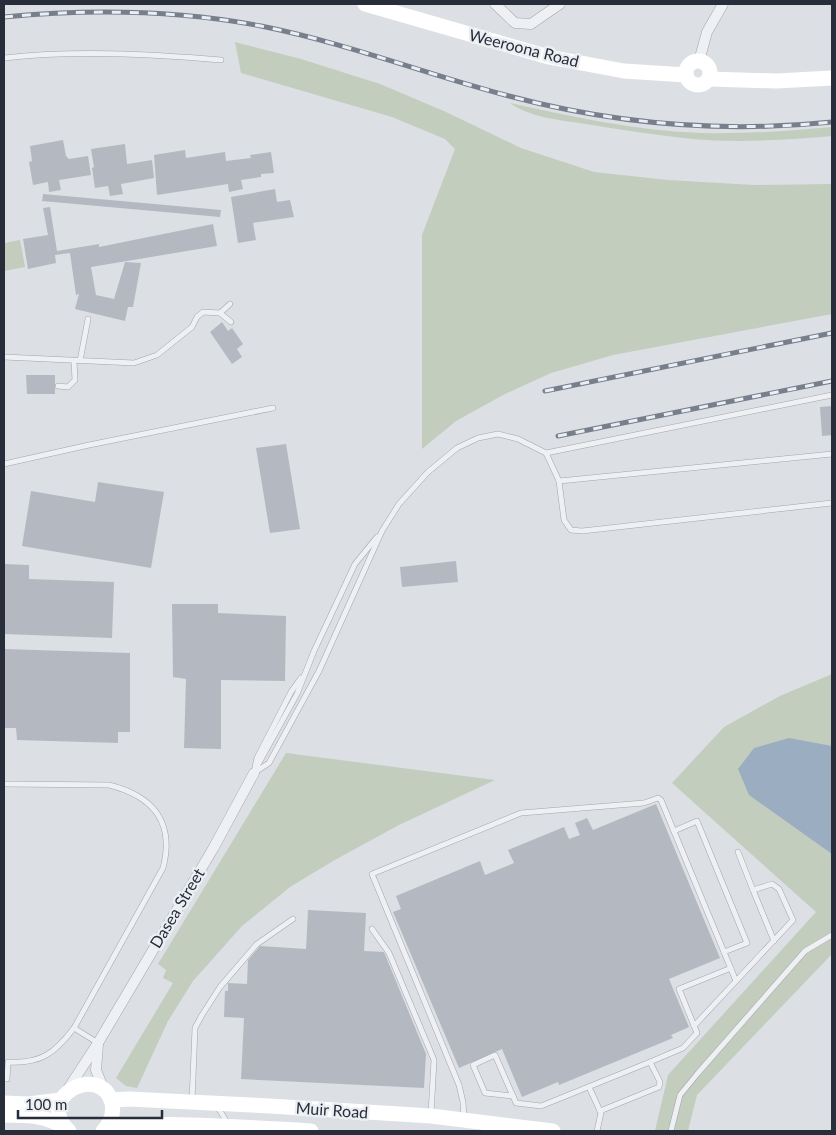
<svg xmlns="http://www.w3.org/2000/svg" width="836" height="1135" font-family="Lato,sans-serif">
  <style>
    .green { fill: #c2cdbe }
    .water { fill: #9badc1 }
    .building { fill: #b4b9c1 }
    .lines { fill: none; stroke-linecap: round; stroke-linejoin: round }
    .lane-casing { stroke: #a2a6ad; stroke-width: 6 }
    .street-casing { stroke: #a2a6ad; stroke-width: 11 }
    .lane { stroke: #eef0f3; stroke-width: 5 }
    .street { stroke: #eef0f3; stroke-width: 10 }
    .secondary { stroke: #fff; stroke-width: 15 }
    .rail-casing { stroke: #787f8c; stroke-width: 5 }
    .rail { stroke: #ebeef3; stroke-width: 3; stroke-dasharray: 9; stroke-linecap: butt }
    .labels { text-anchor: middle; stroke-width: 5; stroke-linejoin: round; paint-order: stroke }
    .street-label { font-size: 16px; fill: #282e39; stroke: #ebeef3 }
  </style>
  <rect width="100%" height="100%" fill="#dcdfe4"/>
  <!-- green -->
  <g class="green">
    <path d="M235 42 301 59 380 84 446 112 521 148 594 172 668 180 754 185 832 184V314L613 355 551 373 505 394 456 421 422 449V235L455 149 445 139 392 117 241 73Z"/>
    <path d="M510 103C573 117 637 131 702 133 746 134 789 131 832 127V136C786 140 738 143 692 139 656 135 621 130 586 124 561 120 531 118 510 103Z"/>
    <path d="M20 240 25 267 4 271V243Z"/>
    <path d="M832 674V954L697 1095 688 1131H655L668 1075 816 912 672 783 724 727 780 696Z"/>
    <path d="M286 753 495 780 399 825 333 861 290 887 242 926 193 981 168 1021 137 1088 126 1086 116 1078 173 983 163 978 166 970 158 964Z"/>
  </g>
  <!-- water -->
  <path class="water" d="M789 738 832 746V854L749 795 738 769 754 748Z"/>
  <!-- building -->
  <g class="building">
    <path d="M63 140 66 156 69 159 88 156 91 175 59 180 61 190 49 192 48 182 33 185 29 162 32 161 30 146Z"/>
    <path d="M125 144 127 164 152 160 154 178 121 184 123 194 110 196 108 186 95 188 92 168 94 167 91 149Z"/>
    <path d="M185 150 186 158 225 152 226 161 251 158 250 155 271 152 274 173 261 174V177L241 180 243 189 229 192 228 184 157 195 154 155Z"/>
    <path d="M275 189 277 202 290 200 294 217 253 223 256 240 238 243 231 197Z"/>
    <path d="M43 194 221 210 220 217 42 201Z"/>
    <path d="M50 207 57 251 99 244V247L213 224 217 246 91 267 96 295 114 299 125 262 141 263 133 307H128L125 321 75 309 79 294 76 295 70 253 55 255 56 263 28 269 23 239 48 235 43 208Z"/>
    <path d="M222 322 228 331 232 328 243 344 237 349 242 357 232 364 210 332Z"/>
    <path d="M26 375H55V394H27Z"/>
    <path d="M832 406V435L822 436 820 407Z"/>
    <path d="M286 444 300 529 270 533 256 448Z"/>
    <path d="M98 482 164 492 151 568 22 546 31 491 95 502Z"/>
    <path d="M456 561 458 582 402 587 400 567Z"/>
    <path d="M4 564 29 565V579L114 582 112 638 4 634Z"/>
    <path d="M172 604H218V613L286 616 285 681 221 680V749L184 748 186 679 173 677Z"/>
    <path d="M4 649 130 653V732H118V743L17 740 16 728H4Z"/>
    <path d="M656 804 720 958 669 979 689 1027 671 1035 673 1038 559 1085 558 1082 522 1097 502 1049 459 1068 393 912 401 909 396 896 480 861 485 875 514 863 508 850 564 827 569 839 580 835 575 823 587 818 593 830Z"/>
    <path d="M308 910 366 913 364 951 384 952 426 1054 424 1088 241 1079 244 1018 224 1017 225 991H228V983L247 984 248 960 260 946 306 949Z"/>
  </g>
  <g class="lines">
    <!-- lane casing -->
    <g class="lane-casing">
      <g id="lane">
        <path d="M4 58C75 50 149 54 221 60"/>
        <path d="M220 313 231 322"/>
        <path d="M4 357 134 363 157 355 192 327 197 317 203 312 220 313 230 304"/>
        <path d="M80 361 88 319"/>
        <path d="M58 386 68 387 75 380 74 361"/>
        <path d="M546 453 559 481 832 454"/>
        <path d="M4 464 89 445 273 408"/>
        <path d="M559 481 564 520 571 530 582 531 832 503"/>
        <path d="M255 767 257 758 291 692 301 678"/>
        <path d="M254 772 297 694 314 651 355 564 377 537"/>
        <path d="M254 773 269 763 319 671 382 531 399 504 428 472 457 448 478 438 498 434 518 439 546 453 832 395"/>
        <path d="M6 784 109 785C153 796 175 822 163 868L74 1028"/>
        <path d="M674 831 697 821 747 943 724 952"/>
        <path d="M738 852 753 890"/>
        <path d="M372 929 389 953 434 1060 431 1114"/>
        <path d="M736 981 793 920 779 889 772 884 753 890 774 941"/>
        <path d="M495 1055 513 1096 485 1093 473 1065Z"/>
        <path d="M650 1062 683 1048 697 1033 679 989 731 968"/>
        <path d="M4 1079H7L8 1062C41 1064 55 1053 74 1028L98 1043"/>
        <path d="M589 1087 601 1113 597 1131"/>
        <path d="M513 1096 516 1103 541 1106 650 1062 660 1082 659 1087 600 1111"/>
        <path d="M192 1101 195 1028 202 1015 220 987 257 944 293 919"/>
        <path d="M217 1106 228 1124"/>
        <path d="M464 1119 463 1102 459 1085 372 874 521 813 644 803 658 798 661 800 736 981 694 1026"/>
        <path d="M671 1131 680 1095 698 1073 805 951 832 935"/>
      </g>
    </g>
    <!-- street casing -->
    <g class="street-casing">
      <g id="street">
        <path d="M495 4 515 23 531 24 560 4"/>
        <path d="M699 61 707 32 723 4"/>
        <path d="M98 1044 96 1070 104 1090"/>
        <path d="M66 1092 98 1043 214 847 254 773"/>
      </g>
    </g>
    <!-- lane -->
    <use href="#lane" class="lane"/>
    <!-- street -->
    <use href="#street" class="street"/>
    <!-- secondary -->
    <g class="secondary">
      <path d="M365 4 549 57 624 71 686 75"/>
      <circle cx="698" cy="73" r="12"/>
      <path d="M709 79 776 81 832 78"/>
      <path d="M111 1100 129 1099 270 1106 431 1116 553 1131"/>
      <path d="M4 1103 28 1104 61 1100"/>
      <path d="M4 1115C25 1115 47 1115 65 1128"/>
      <path d="M108 1126C176 1122 244 1127 311 1131"/>
      <path d="M69 1131C33 1098 100 1061 112 1103 114 1114 111 1123 103 1131"/>
    </g>
    <!-- rail casing -->
    <g class="rail-casing">
      <g id="rail">
        <path d="M4 17C89 9 176 10 261 26 346 43 426 74 509 96 614 124 724 133 832 122"/>
        <path d="M545 391 832 333"/>
        <path d="M558 436 832 381"/>
      </g>
    </g>
    <!-- rail -->
    <use href="#rail" class="rail"/>
  </g>
  <g class="labels">
    <!-- street labels -->
    <g class="street-label">
      <text transform="translate(524 48) rotate(14)" y="6">Weeroona Road</text>
      <text transform="translate(177 908) rotate(-59)" y="6">Dasea Street</text>
      <text transform="translate(332 1110) rotate(4)" y="6">Muir Road</text>
    </g>
  </g>
  <!-- border -->
  <rect width="836" height="1135" fill="none" stroke="#282e39" stroke-width="10"/>
  <!-- scale -->
  <path d="M18 1110v8h144v-8" fill="none" stroke="#282e39" stroke-width="2.5"/>
  <text x="25" y="1110" font-size="15" fill="#282e39" stroke="#ebeef3" stroke-width="4" paint-order="stroke">100 m</text>
</svg>
